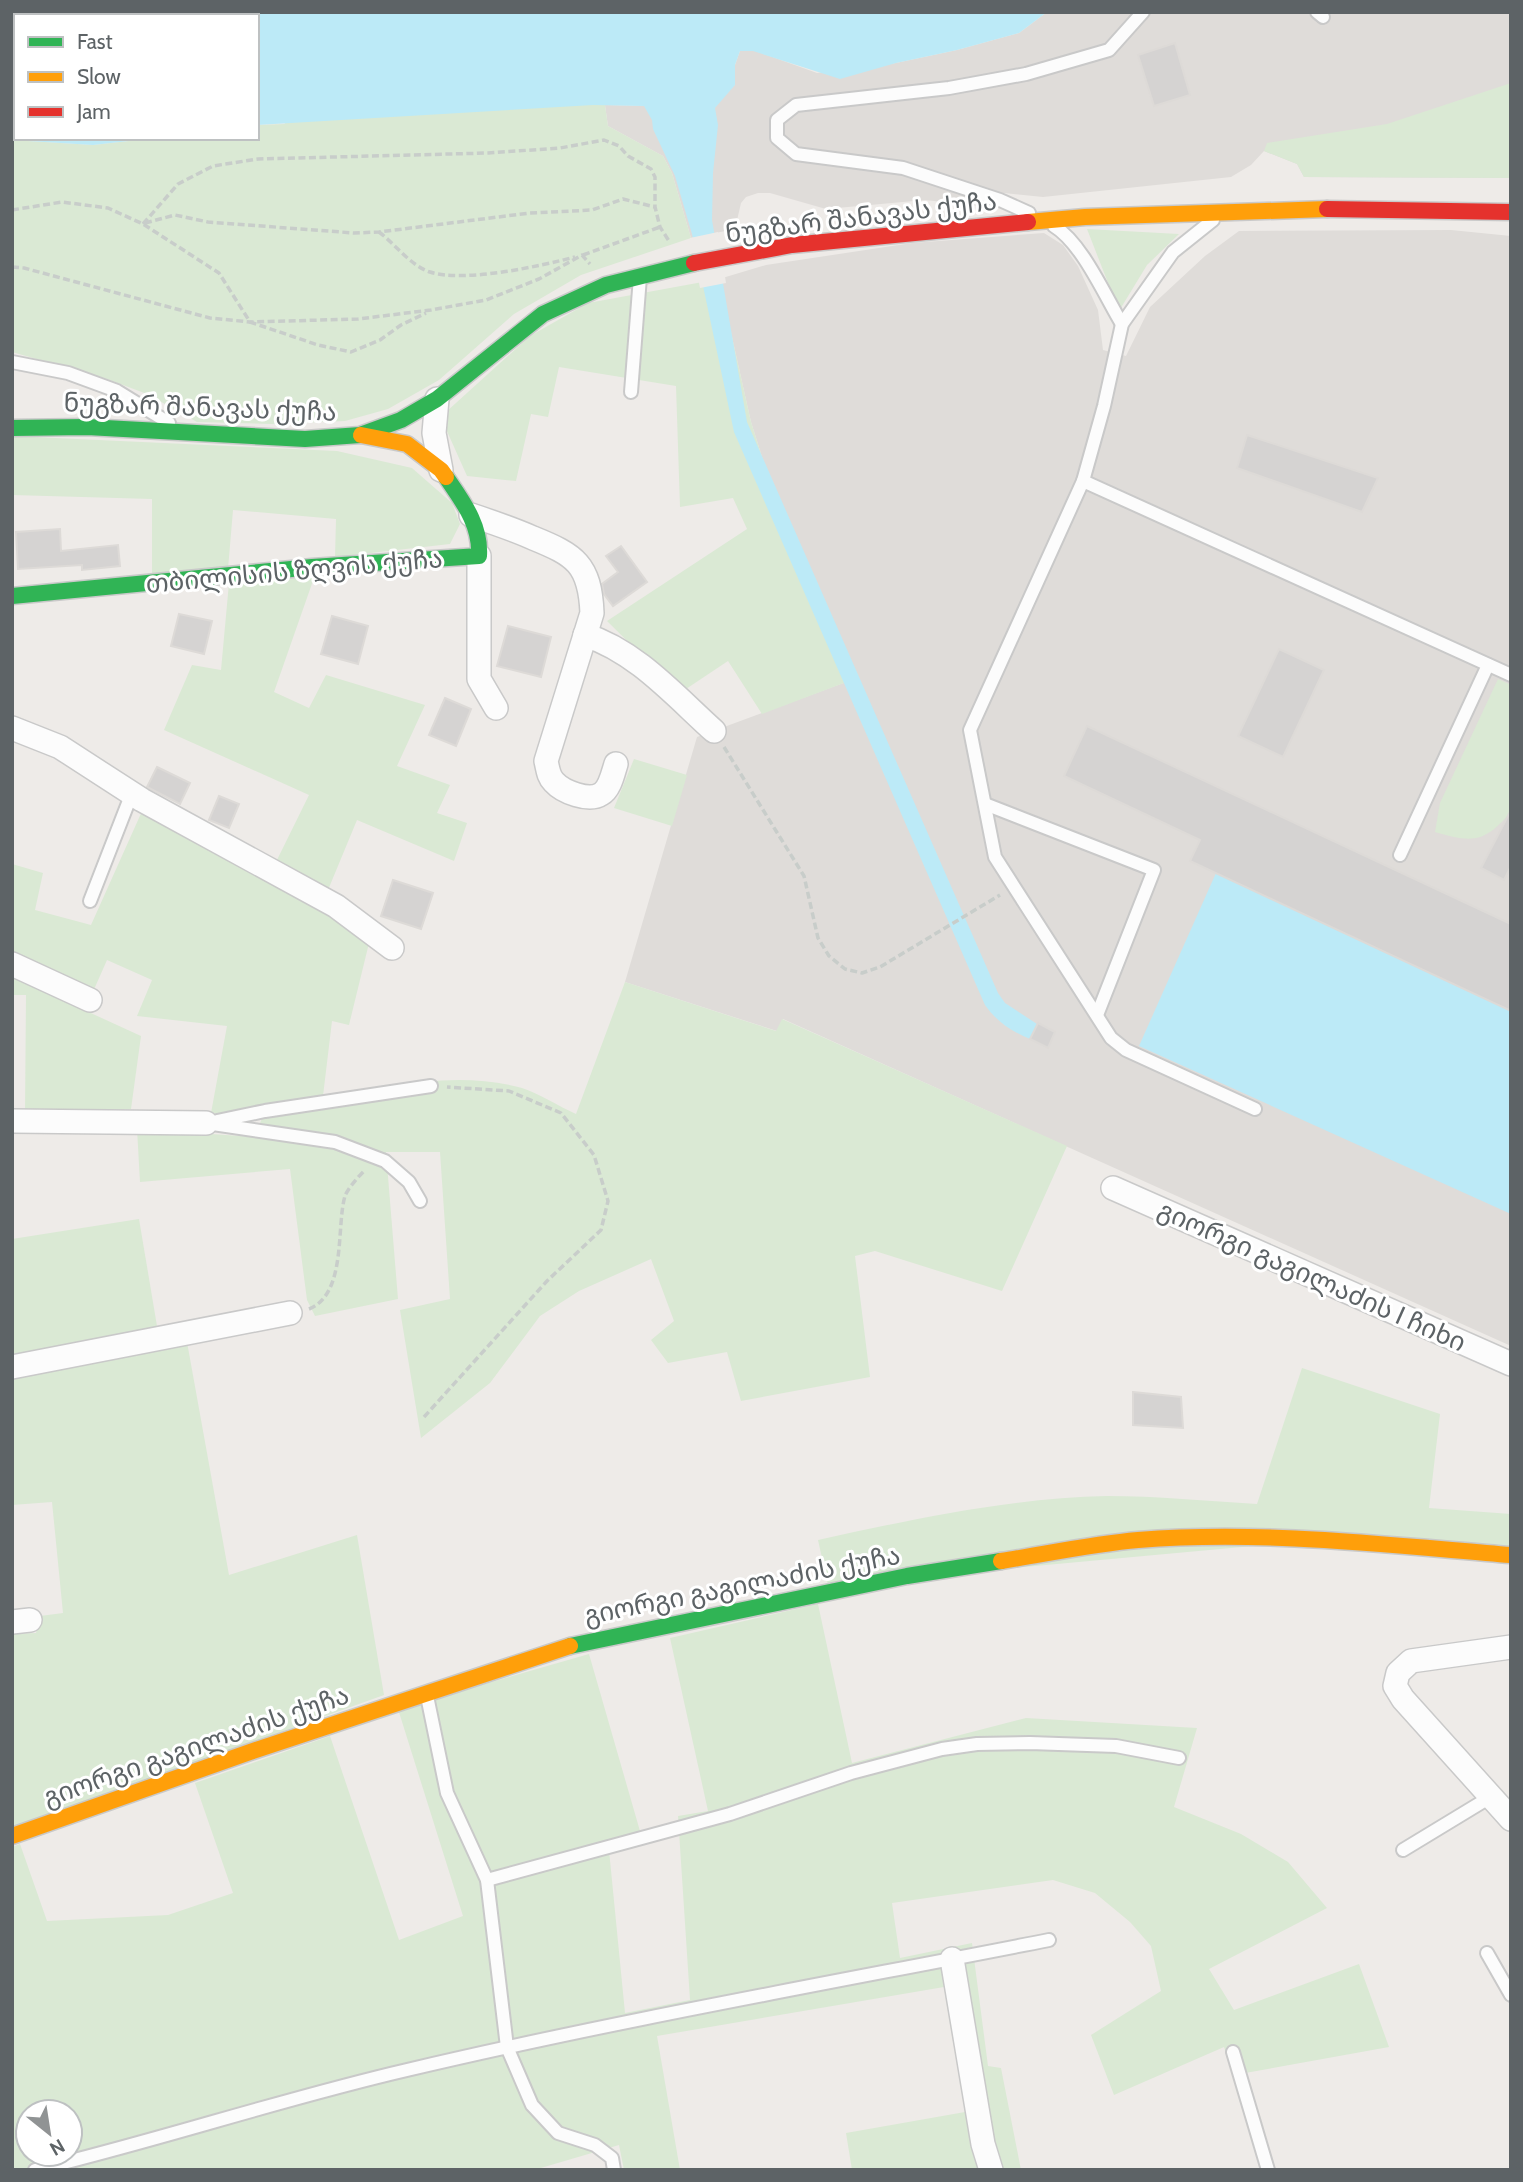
<svg xmlns="http://www.w3.org/2000/svg" width="1523" height="2182" font-family="Cabin,'Noto Sans Georgian',sans-serif">
  <style>
    .industrial { fill: #dfdcd9 }
    .green { fill: #dae9d4; fill-rule: evenodd }
    .water { fill: #bceaf7 }
    .pier { fill: #eeebe8 }
    .building { fill: #d5d3d2; stroke: #dddad7; stroke-width: 2 }
    .lines { fill: none; stroke-linecap: round; stroke-linejoin: round }
    .lane-casing { stroke: #c9c9c9; stroke-width: 16 }
    .street-casing { stroke: #c9c9c9; stroke-width: 26 }
    .fast-casing { stroke: #c9c9c9; stroke-width: 19 }
    .slow-casing { stroke: #c9c9c9; stroke-width: 19 }
    .jam-casing { stroke: #c9c9c9; stroke-width: 19 }
    .path { stroke: #c8cdca; stroke-width: 3.5; stroke-dasharray: 7 3.5; stroke-linecap: butt }
    .lane { stroke: #fcfcfc; stroke-width: 12 }
    .street { stroke: #fcfcfc; stroke-width: 23 }
    .fast { stroke: #30b455; stroke-width: 16 }
    .slow { stroke: #ff9f0a; stroke-width: 16 }
    .jam { stroke: #e5322d; stroke-width: 16 }
    .labels { text-anchor: middle; stroke-width: 6; stroke-linejoin: round; paint-order: stroke }
    .street-label { font-size: 26px; fill: #5d6366; stroke: #fff }
  </style>
  <rect width="100%" height="100%" fill="#eeebe8"/>
  <!-- industrial -->
  <g class="industrial">
    <path d="M1047 12H1511V178L1304 177 1297 164 1264 151 1251 165 1231 177 1043 197 1004 193 996 208 925 200 826 209 770 193H758L746 197 741 203 735 229 691 238 672 173 663 156 608 126 605 105 644 106 735 85V65L740 51 753 50 817 73 896 63 957 50 1019 33Z"/>
    <path d="M1451 230 1511 236V1346L783 1019 777 1031 625 982 697 737 857 678 763 460 751 422 719 279 766 265 912 243 1044 233 1063 245 1078 266 1098 310 1103 350 1126 356 1150 307 1205 256 1239 231Z"/>
  </g>
  <!-- green -->
  <g class="green">
    <path d="M1511 83V178L1304 177 1297 164 1264 151 1267 143 1387 124Z"/>
    <path d="M275 101 605 105 608 126 663 156 672 173 691 238 581 275 514 314 439 380 388 409 345 421 272 424 197 422 147 394 107 379 12 352V140L93 145 155 138H257V125L285 124Z"/>
    <path d="M1087 229 1179 234 1147 265 1119 311Z"/>
    <path d="M719 279 751 422 763 460 857 678 762 714 728 661 680 693 607 621 747 529 733 498 680 507 676 386 559 367 548 417 531 414 516 481 467 476 446 429V412L530 336 588 303Z"/>
    <path d="M12 436 337 451 412 468 452 503 460 524 450 544 335 557 336 519 233 510 228 569 152 577V499L12 495Z"/>
    <path d="M315 575 274 692 309 708 326 675 425 705 397 766 450 785 437 813 467 823 454 861 357 820 328 890 275 864 309 795 164 730 192 665 221 670 229 583Z"/>
    <path d="M1498 679 1511 685V812C1484 843 1473 843 1435 832L1440 803Z"/>
    <path d="M634 759 687 775 672 826 614 808Z"/>
    <path d="M143 809 370 939 349 1025 332 1021 323 1096C387 1087 458 1070 522 1088 540 1094 558 1106 576 1114L625 982 776 1031 782 1019 1067 1146 1002 1291 875 1251 855 1256 870 1377 741 1401 727 1352 668 1363 651 1340 674 1321 651 1259 579 1291 540 1316 490 1383 421 1438 400 1310 450 1299 440 1152H386L398 1299 315 1316 307 1300 290 1169 140 1182 137 1129 255 1137 262 1118 211 1113 227 1026 137 1016 152 980 107 960 92 994 12 954V864L43 873 35 910 91 925Z"/>
    <path d="M12 977 141 1036 131 1109 25 1114 26 995H12Z"/>
    <path d="M139 1219 158 1332 12 1360V1239Z"/>
    <path d="M187 1342 229 1575 357 1535 384 1695 12 1829V1634L36 1633 40 1616 63 1613 52 1502 12 1505V1375Z"/>
    <path d="M1302 1368 1440 1414 1429 1508 1511 1514V1549L1363 1536 828 1585 818 1540C913 1519 1010 1498 1107 1496 1157 1496 1207 1501 1257 1504Z"/>
    <path d="M818 1604 852 1763 1026 1718 1197 1728 1174 1807 1241 1834 1288 1862 1327 1908 1209 1969 1234 2010 1359 1964 1389 2047 1234 2075 1224 2047 1114 2095 1091 2035 1161 1991 1151 1946 1130 1922 1095 1893 1053 1880 892 1903 900 1958 972 1943 988 2066 1001 2068 1021 2170H852L846 2133 965 2112 944 1987 657 2036 680 2170H624L619 2145 534 2170H12V1847L20 1844 47 1921 168 1915 233 1893 195 1783 330 1736 399 1940 463 1916 398 1709 589 1654 644 1845 609 1850 625 2013 690 2000 678 1816 708 1811 670 1638ZM28 2112H70V2154H28Z"/>
  </g>
  <!-- water -->
  <g class="water">
    <path d="M12 12H1047L1019 33 957 50 896 63 840 79 753 51H740L735 65V85L715 108 718 125 713 173 712 220 747 422 998 993 1005 1003 1037 1024 1030 1039C1011 1031 997 1022 985 1005L734 432 692 234 675 176 653 129 652 120 644 106 593 105 257 125V16H16V138H155L93 145 12 140Z"/>
    <path d="M1216 873 1511 1011V1214L1139 1046Z"/>
  </g>
  <!-- pier -->
  <path class="pier" d="M718 232 726 283 700 288 690 238Z"/>
  <!-- building -->
  <g class="building">
    <path d="M1175 43 1190 95 1154 106 1138 55Z"/>
    <path d="M1247 435 1378 478 1362 512 1237 468Z"/>
    <path d="M60 529 61 551 118 545 120 566 82 570V565L18 569 16 532Z"/>
    <path d="M621 546 647 582 613 606 604 594 602 584 618 572 606 556Z"/>
    <path d="M179 614 212 621 204 654 171 646Z"/>
    <path d="M332 616 368 626 358 664 321 654Z"/>
    <path d="M508 626 551 637 541 677 497 666Z"/>
    <path d="M1279 649 1324 670 1283 757 1238 736Z"/>
    <path d="M445 698 471 709 456 746 429 735Z"/>
    <path d="M1087 726 1511 924V1011L1190 861 1200 840 1064 776Z"/>
    <path d="M157 767 190 783 180 804 147 787Z"/>
    <path d="M219 796 239 804 229 828 209 820Z"/>
    <path d="M1511 810V866L1504 880 1481 868Z"/>
    <path d="M393 880 433 893 421 929 381 916Z"/>
    <path d="M1038 1023 1055 1032 1048 1048 1030 1039Z"/>
    <path d="M1133 1392 1181 1397 1183 1428 1133 1425Z"/>
  </g>
  <g class="lines">
    <!-- lane casing -->
    <g class="lane-casing">
      <g id="lane">
        <path d="M1317 12 1323 17"/>
        <path d="M1029 213 1000 200 903 168 796 154 777 138V120L796 105 949 88 1026 74 1109 50 1143 12"/>
        <path d="M1213 220 1173 252 1122 324 1104 406 1083 481 970 730 995 857 1111 1038 1126 1050 1255 1109"/>
        <path d="M1054 226C1082 243 1105 296 1122 324"/>
        <path d="M12 362 68 373 117 391 169 423"/>
        <path d="M631 392 640 277"/>
        <path d="M1083 481 1511 675"/>
        <path d="M985 804 1154 870 1097 1015"/>
        <path d="M1400 855 1488 665"/>
        <path d="M90 901 132 793"/>
        <path d="M217 1121 265 1111 431 1086"/>
        <path d="M206 1123 335 1142 385 1161 409 1182 420 1201"/>
        <path d="M427 1696 447 1793 487 1880 507 2047 532 2105 558 2133 595 2145 612 2158 614 2170"/>
        <path d="M1403 1850 1492 1796"/>
        <path d="M487 1880 730 1814 851 1773 942 1749 977 1744 1030 1743 1116 1746 1179 1758"/>
        <path d="M1487 1953 1511 1995"/>
        <path d="M1233 2052 1268 2170"/>
        <path d="M35 2170C160 2140 282 2099 407 2070 619 2020 835 1982 1049 1940"/>
      </g>
    </g>
    <!-- street casing -->
    <g class="street-casing">
      <g id="street">
        <path d="M437 399 434 433 441 470"/>
        <path d="M471 515C492 522 513 529 533 538 575 555 590 564 592 613L546 761C548 769 548 776 554 782 563 792 589 802 601 794 610 789 613 773 616 764"/>
        <path d="M479 556V679L496 708"/>
        <path d="M585 635C636 651 675 696 714 731"/>
        <path d="M12 728 60 747 142 800 336 906 392 948"/>
        <path d="M12 964 90 1000"/>
        <path d="M12 1121 206 1123"/>
        <path d="M1113 1188 1511 1364"/>
        <path d="M12 1367 290 1313"/>
        <path d="M12 1622 30 1620"/>
        <path d="M1511 1647 1411 1661 1398 1673 1395 1686 1403 1699 1511 1819"/>
        <path d="M952 1959 983 2144 991 2170"/>
      </g>
    </g>
    <!-- fast casing -->
    <g class="fast-casing">
      <g id="fast">
        <path d="M12 428 87 427 305 439 360 435 401 420 437 399 543 314 606 285 694 263"/>
        <path d="M12 596 312 567 479 556C481 525 463 502 446 477"/>
        <path d="M570 1646 907 1576 1001 1561"/>
      </g>
    </g>
    <!-- slow casing -->
    <g class="slow-casing">
      <g id="slow">
        <path d="M1028 222 1085 217 1327 209"/>
        <path d="M361 435 407 444 441 470 446 477"/>
        <path d="M1001 1561C1046 1554 1092 1544 1138 1540 1262 1530 1388 1545 1511 1555"/>
        <path d="M12 1836 250 1752 570 1646"/>
      </g>
    </g>
    <!-- jam casing -->
    <g class="jam-casing">
      <g id="jam">
        <path d="M1327 209 1511 212"/>
        <path d="M694 263 792 245 1028 222"/>
      </g>
    </g>
    <!-- path -->
    <g class="path">
      <path d="M12 210 62 202 108 208 143 224 219 273 250 322 318 345 351 352 380 340 401 325 426 313"/>
      <path d="M145 223 175 215 208 222 354 233 379 232 530 213 592 210 623 199 655 207"/>
      <path d="M143 224 178 184 213 166 258 159 488 153 560 148 604 140 619 146 628 156 651 169 655 177V207L660 227 669 241"/>
      <path d="M379 232C395 244 411 266 430 272 465 283 540 266 575 257"/>
      <path d="M583 255 660 227"/>
      <path d="M12 267 24 268 210 318 250 322 358 319 431 310 486 300 539 279 582 255 590 264"/>
      <path d="M724 747 804 876 818 938 829 956 845 969 862 973 880 967 1000 895"/>
      <path d="M309 1309C347 1294 336 1226 345 1196 348 1188 359 1176 365 1170"/>
      <path d="M424 1417 547 1281 601 1230 608 1201 594 1155 561 1113 509 1091 447 1087"/>
    </g>
    <!-- lane -->
    <use href="#lane" class="lane"/>
    <!-- street -->
    <use href="#street" class="street"/>
    <!-- fast -->
    <use href="#fast" class="fast"/>
    <!-- slow -->
    <use href="#slow" class="slow"/>
    <!-- jam -->
    <use href="#jam" class="jam"/>
  </g>
  <g class="labels">
    <!-- street labels -->
    <g class="street-label">
      <text transform="translate(861 217) rotate(-7)" y="9">ნუგზარ შანავას ქუჩა</text>
      <text transform="translate(200 407) rotate(2)" y="9">ნუგზარ შანავას ქუჩა</text>
      <text transform="translate(294 571) rotate(-5)" y="9">თბილისის ზღვის ქუჩა</text>
      <text transform="translate(1312 1276) rotate(24)" y="9">გიორგი გაგილაძის I ჩიხი</text>
      <text transform="translate(742 1585) rotate(-11)" y="9">გიორგი გაგილაძის ქუჩა</text>
      <text transform="translate(196 1746) rotate(-19)" y="9">გიორგი გაგილაძის ქუჩა</text>
    </g>
  </g>
  <!-- border -->
  <rect width="1523" height="2182" fill="none" stroke="#5d6366" stroke-width="28"/>
  <!-- legend -->
  <rect x="14" y="14" width="245" height="126" fill="#ffffff" stroke="#bec1c2" stroke-width="2"/>
  <rect x="28" y="37" width="35" height="10" fill="#30b455" stroke="#bec1c2" stroke-width="2"/>
  <text x="77" y="49" font-size="21" fill="#5d6366">Fast</text>
  <rect x="28" y="72" width="35" height="10" fill="#ff9f0a" stroke="#bec1c2" stroke-width="2"/>
  <text x="77" y="84" font-size="21" fill="#5d6366">Slow</text>
  <rect x="28" y="107" width="35" height="10" fill="#e5322d" stroke="#bec1c2" stroke-width="2"/>
  <text x="77" y="119" font-size="21" fill="#5d6366">Jam</text>
  <!-- north arrow -->
  <g transform="translate(49 2133) rotate(150)"><circle r="33" fill="#ffffff" stroke="#bec1c2" stroke-width="2"/>
  <path d="M0-5L12 26L0 18L-12 26Z" fill="#909394"/>
  <text y="-10" font-size="19" font-weight="bold" text-anchor="middle" fill="#5d6366">N</text>
  </g>
</svg>
